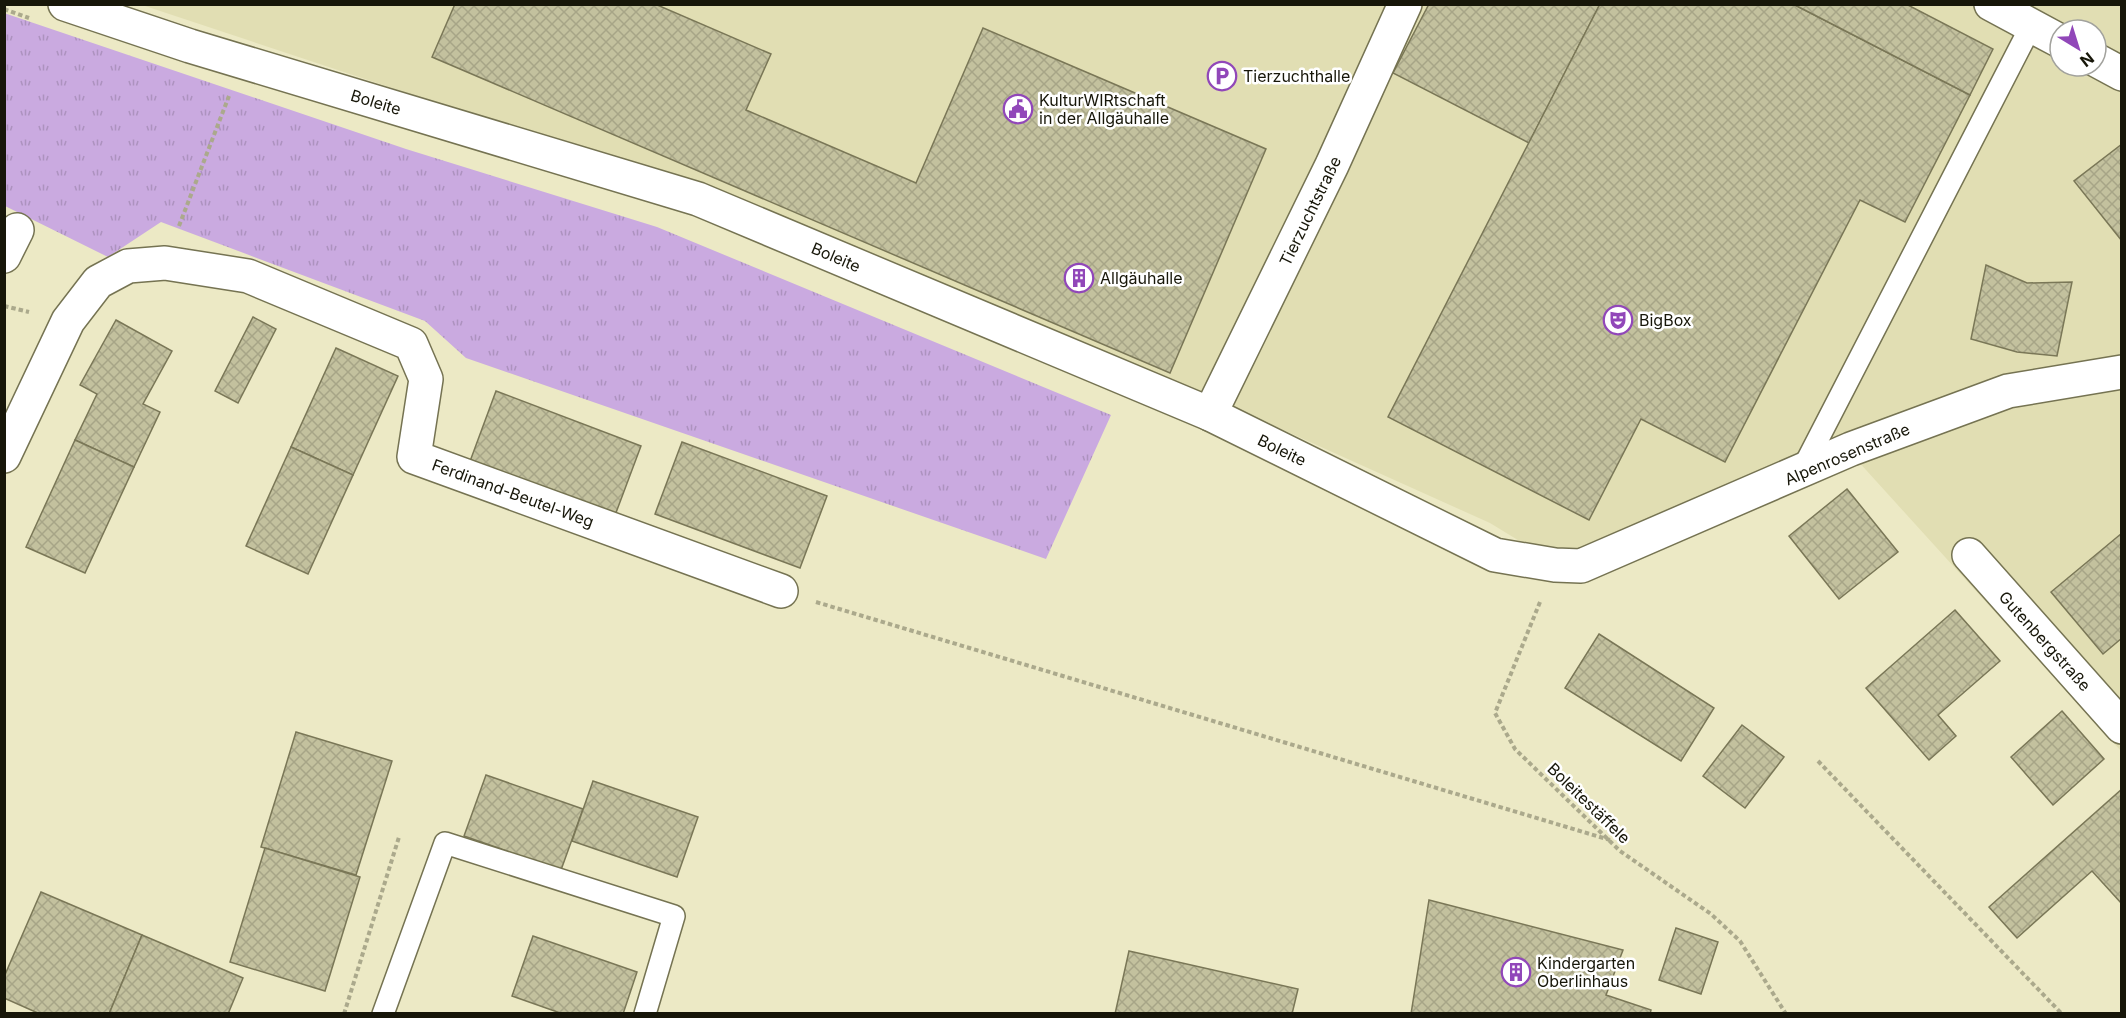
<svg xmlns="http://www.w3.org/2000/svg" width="2126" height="1018" font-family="Inter,sans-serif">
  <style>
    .built { fill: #e1deb3; fill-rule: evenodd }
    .grass { fill: url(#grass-tufts) }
    .building { fill: url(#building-cross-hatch); stroke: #7a7757; stroke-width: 1.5 }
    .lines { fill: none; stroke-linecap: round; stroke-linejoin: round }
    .lane-casing { stroke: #757352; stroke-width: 24 }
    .street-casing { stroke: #757352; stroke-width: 36 }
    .path { stroke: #aba98c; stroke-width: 4; stroke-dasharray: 4.5 3; stroke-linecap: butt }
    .lane { stroke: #fff; stroke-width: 21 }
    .street { stroke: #fff; stroke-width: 33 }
    .labels { text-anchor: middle; stroke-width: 5; stroke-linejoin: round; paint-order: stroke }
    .poi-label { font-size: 16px; fill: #171609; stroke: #fff; text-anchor: start }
    .street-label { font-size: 16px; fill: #171609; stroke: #fff }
  </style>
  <defs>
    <pattern id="grass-tufts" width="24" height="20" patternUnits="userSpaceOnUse" patternTransform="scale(1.5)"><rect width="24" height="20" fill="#caaae0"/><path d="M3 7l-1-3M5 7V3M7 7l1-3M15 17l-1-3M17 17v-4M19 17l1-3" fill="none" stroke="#ad92bf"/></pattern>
    <pattern id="building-cross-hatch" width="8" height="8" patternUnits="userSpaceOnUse" patternTransform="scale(1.5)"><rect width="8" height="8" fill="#c3c19e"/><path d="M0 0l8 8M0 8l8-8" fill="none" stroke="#a7a587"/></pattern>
  </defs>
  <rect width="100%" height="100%" fill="#ece9c5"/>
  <!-- built -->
  <path class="built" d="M142 5H1389L1213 373 1407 5H2121V751L1847 449 1580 562 1549 559 1490 523 1203 394 709 193ZM2060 30H2096V66H2060Z"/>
  <!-- grass -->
  <path class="grass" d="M4 13 406 149 657 227 1111 415 1046 559 466 358 425 321 161 222 108 257 5 206Z"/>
  <!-- building -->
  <g class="building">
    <path d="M455 4H655L771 54 746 110 916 183 983 28 1266 149 1170 373 432 57Z"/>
    <path d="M1429 4H1600L1529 143 1393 73Z"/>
    <path d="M1600 4H1793L1970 95 1905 222 1860 200 1725 462 1641 419 1589 520 1388 417Z"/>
    <path d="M1793 4H1906L1993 49 1970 95Z"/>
    <path d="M2122 144V241L2074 181Z"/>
    <path d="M1986 265 2027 283 2072 282 2057 356 2017 352 1971 339Z"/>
    <path d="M253 317 276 329 238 403 215 391Z"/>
    <path d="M116 320 172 351 143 404 160 412 134 467 75 440 97 394 80 385Z"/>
    <path d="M336 348 398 376 353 475 291 447Z"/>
    <path d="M496 391 641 446 614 518 469 464Z"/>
    <path d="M75 440 134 467 85 573 26 547Z"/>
    <path d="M682 442 827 496 800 568 655 514Z"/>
    <path d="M291 447 353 475 308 574 246 546Z"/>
    <path d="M1847 489 1898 552 1839 599 1789 536Z"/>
    <path d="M2122 533V638L2103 654 2051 592Z"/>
    <path d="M1955 610 2000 661 1938 715 1956 736 1929 760 1866 688Z"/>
    <path d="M1599 634 1714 708 1681 761 1565 688Z"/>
    <path d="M2062 711 2104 759 2053 805 2011 757Z"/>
    <path d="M1742 725 1784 757 1745 808 1703 776Z"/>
    <path d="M296 732 392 761 356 875 261 847Z"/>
    <path d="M486 775 583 809 561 870 464 836Z"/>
    <path d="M593 781 698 817 677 877 572 841Z"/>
    <path d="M2122 789V904L2092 871 2017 938 1989 907Z"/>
    <path d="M265 848 360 877 325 991 230 962Z"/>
    <path d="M41 892 142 935 109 1014H40L4 998V977Z"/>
    <path d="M1429 900 1623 950 1606 995 1651 1010 1650 1014H1411Z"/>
    <path d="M1676 928 1718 942 1701 994 1659 980Z"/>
    <path d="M142 935 243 978 228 1014H109Z"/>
    <path d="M533 936 637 972 623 1014H563L512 996Z"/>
    <path d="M1129 951 1298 989 1292 1014H1115Z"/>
  </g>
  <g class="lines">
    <!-- lane casing -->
    <g class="lane-casing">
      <g id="lane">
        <path d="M1801 472 2031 26"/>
        <path d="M383 1014 445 843 674 916 645 1014"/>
      </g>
    </g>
    <!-- street casing -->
    <g class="street-casing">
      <g id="street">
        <path d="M65 4 190 46 698 199 1210 414 1495 555 1555 565 1581 566 1851 449 2008 391 2122 372"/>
        <path d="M1991 4 2060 41"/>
        <path d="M2096 60 2122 74"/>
        <path d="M4 256 17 230"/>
        <path d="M1210 414 1332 165 1405 4"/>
        <path d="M4 456 68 321 98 282 128 266 165 263 248 276 411 344 426 379 414 457 781 591"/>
        <path d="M1969 555 2122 727"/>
      </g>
    </g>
    <!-- path -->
    <g class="path">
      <path d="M4 9 29 18"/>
      <path d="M179 226 229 96"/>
      <path d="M4 306 29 312"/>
      <path d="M816 602 1610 840"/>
      <path d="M1540 602 1495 713 1515 749 1620 851 1711 914 1740 941 1786 1014"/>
      <path d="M1818 761 2062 1014"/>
      <path d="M344 1014 399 837"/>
    </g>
    <!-- lane -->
    <use href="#lane" class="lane"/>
    <!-- street -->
    <use href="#street" class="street"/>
  </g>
  <!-- icons -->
  <defs>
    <g id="parking-ring" transform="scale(1.5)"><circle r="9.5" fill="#fff" stroke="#9147b9" stroke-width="1.5"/><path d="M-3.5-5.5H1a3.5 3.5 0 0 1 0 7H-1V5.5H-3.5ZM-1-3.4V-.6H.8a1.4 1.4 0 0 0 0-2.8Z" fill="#9147b9"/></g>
    <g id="civic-ring" transform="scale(1.5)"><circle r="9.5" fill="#fff" stroke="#9147b9" stroke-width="1.5"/><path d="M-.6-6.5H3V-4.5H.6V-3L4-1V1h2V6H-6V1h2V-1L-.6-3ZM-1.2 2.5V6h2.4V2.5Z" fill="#9147b9"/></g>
    <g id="building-ring" transform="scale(1.5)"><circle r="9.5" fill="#fff" stroke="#9147b9" stroke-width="1.5"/><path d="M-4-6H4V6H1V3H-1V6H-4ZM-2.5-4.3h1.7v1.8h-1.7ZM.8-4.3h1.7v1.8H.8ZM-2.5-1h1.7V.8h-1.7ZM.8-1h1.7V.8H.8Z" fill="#9147b9"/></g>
    <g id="theatre-ring" transform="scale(1.5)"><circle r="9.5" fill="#fff" stroke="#9147b9" stroke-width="1.5"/><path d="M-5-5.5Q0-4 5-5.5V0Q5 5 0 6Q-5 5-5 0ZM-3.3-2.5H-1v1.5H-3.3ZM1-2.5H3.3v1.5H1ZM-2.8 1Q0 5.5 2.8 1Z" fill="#9147b9"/></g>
  </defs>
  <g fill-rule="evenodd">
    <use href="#parking-ring" x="1222" y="76"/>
    <use href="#civic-ring" x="1018" y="109"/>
    <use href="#building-ring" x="1079" y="278"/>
    <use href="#theatre-ring" x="1618" y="320"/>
    <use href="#building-ring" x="1516" y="972"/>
  </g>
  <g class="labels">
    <!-- poi labels -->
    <g class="poi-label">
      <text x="1243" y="82">Tierzuchthalle</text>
      <text x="1039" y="106">KulturWIRtschaft<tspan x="1039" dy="18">in der Allgäuhalle</tspan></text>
      <text x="1100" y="284">Allgäuhalle</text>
      <text x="1639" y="326">BigBox</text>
      <text x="1537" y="969">Kindergarten<tspan x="1537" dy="18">Oberlinhaus</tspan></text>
    </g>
    <!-- street labels -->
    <g class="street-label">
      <text transform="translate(376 102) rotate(17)" y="6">Boleite</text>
      <text transform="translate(1310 211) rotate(-64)" y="6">Tierzuchtstraße</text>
      <text transform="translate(836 257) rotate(23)" y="6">Boleite</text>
      <text transform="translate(1282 450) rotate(26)" y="6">Boleite</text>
      <text transform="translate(1847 454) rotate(-23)" y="6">Alpenrosenstraße</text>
      <text transform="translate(513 493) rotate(20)" y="6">Ferdinand-Beutel-Weg</text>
      <text transform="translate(2045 641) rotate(48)" y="6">Gutenbergstraße</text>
      <text transform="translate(1589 803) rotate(44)" y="6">Boleitestäffele</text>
    </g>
  </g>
  <!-- border -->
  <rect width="2126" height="1018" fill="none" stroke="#171609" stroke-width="12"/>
  <!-- north arrow -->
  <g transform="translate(2078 48) rotate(142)"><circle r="28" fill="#ffffff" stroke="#a2a29d" stroke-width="1.5"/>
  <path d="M0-4.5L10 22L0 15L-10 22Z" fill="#9147b9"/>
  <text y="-9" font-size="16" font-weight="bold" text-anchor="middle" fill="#171609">N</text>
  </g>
</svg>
